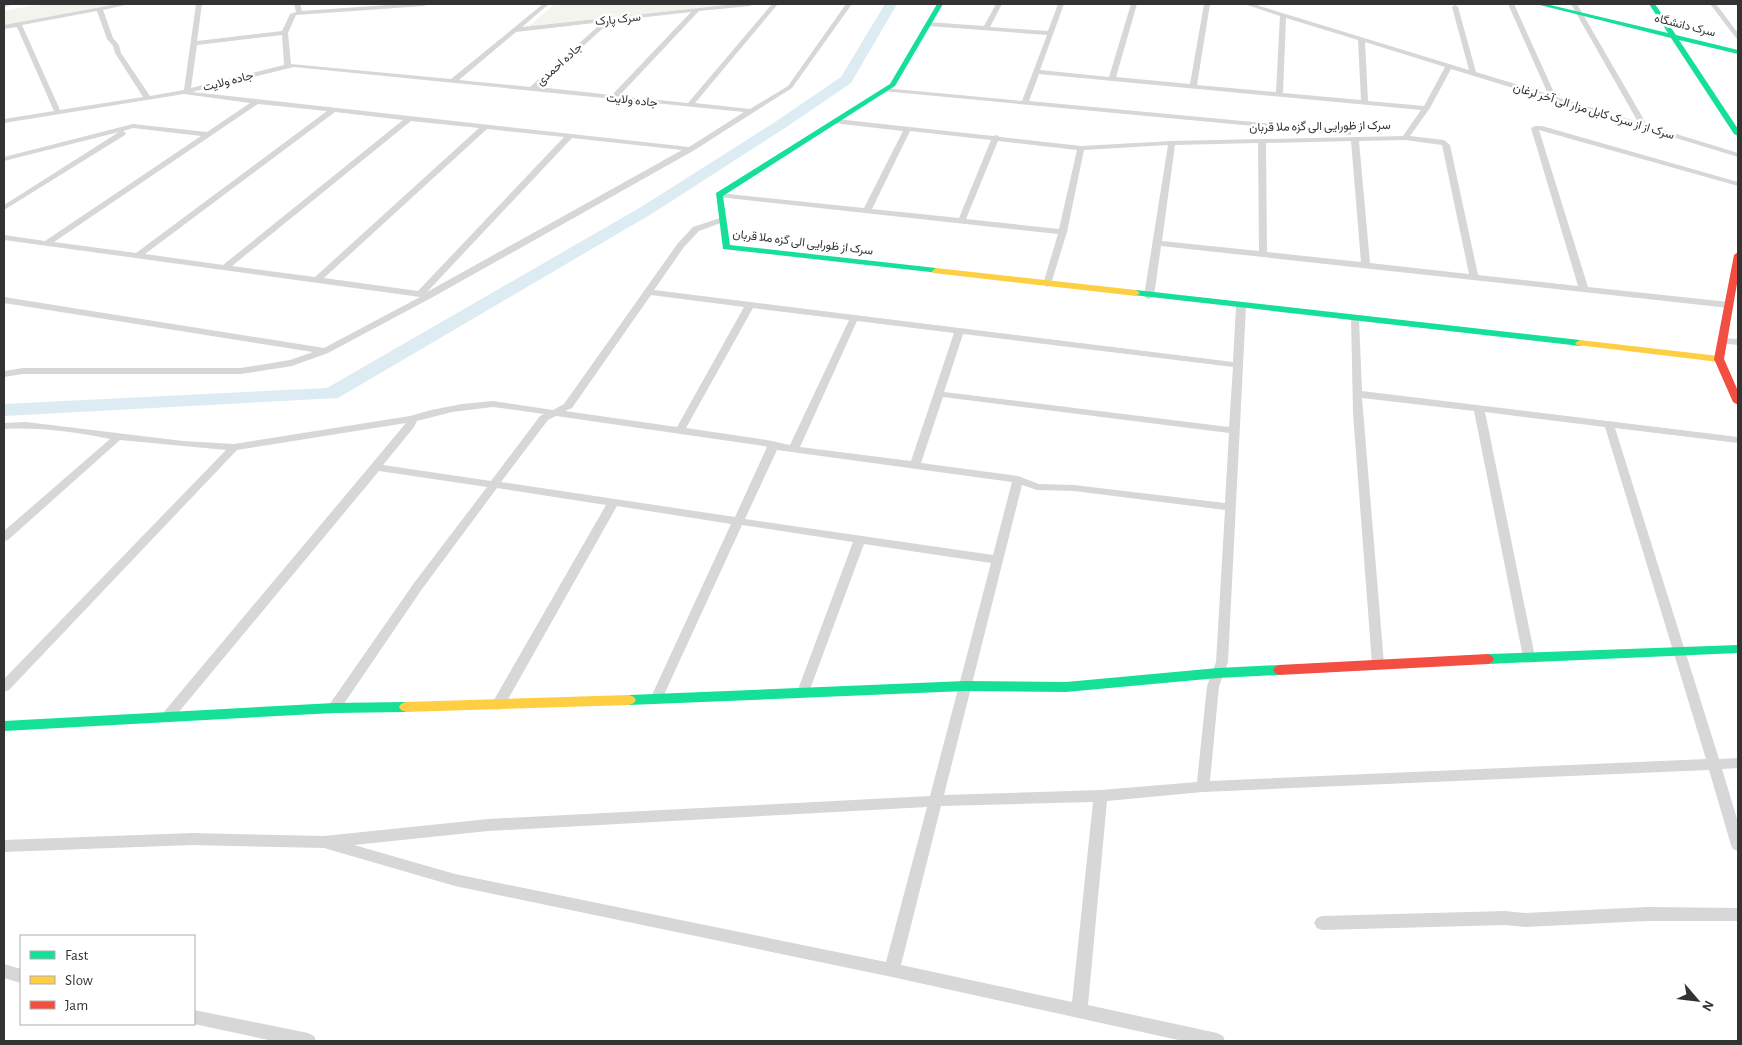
<svg xmlns="http://www.w3.org/2000/svg" width="1742" height="1045" font-family="'Alegreya Sans',Vazirmatn,sans-serif">
  <style>
    .green { fill: #f1f5ed }
    .lines { fill: none; stroke-linecap: round; stroke-linejoin: round }
    .river { fill: #ddebf3; fill-rule: evenodd }
    .street { fill: #d7d7d7; fill-rule: evenodd }
    .fast { fill: #16e098; fill-rule: evenodd }
    .slow { fill: #ffcf43; fill-rule: evenodd }
    .jam { fill: #f24e42; fill-rule: evenodd }
    .labels { text-anchor: middle; stroke-width: 5; stroke-linejoin: round; paint-order: stroke }
    .far-street-label { font-size: 12px; fill: #333; stroke: #fff }
  </style>
  <rect width="100%" height="100%" fill="#fff"/>
  <!-- green -->
  <g class="green">
    <path d="M41 4H125L4 27V11Z"/>
    <path d="M555 4H736L529 26Z"/>
  </g>
  <g class="lines">
    <!-- river -->
    <path class="river" d="M885 4H897L851 83 785 128 653 213 338 398 4 416V404L327 388 641 207 775 122 841 77Z"/>
    <!-- street -->
    <g class="street">
      <path d="M4 4H14L4 7Z"/>
      <path d="M118 4H129L103 10 113 38 119 45 121 53 150 96 184 90 196 4H202L197 41 282 31 290 14 296 12 294 4H300L302 11 402 4H427L424 6 296 15 288 33 291 64 451 79 543 4H549L522 27 736 4H753L750 6 699 11 619 96 688 103 772 4H778L695 103 750 109 788 86 846 4H852L792 88 693 151 433 297 328 353 292 366 241 374H23L4 377V371L23 368H241L290 360 313 352 4 303V297L324 348 420 297 4 240V235L45 241 201 136 133 128 123 131 126 133 125 135 4 210V205L119 132 4 161V157L133 124 207 132 250 103 184 94 4 123V119L54 111 17 27 4 29V25ZM97 11 107 39 113 46 115 53 143 97 60 110 22 25ZM691 12 612 95 538 87 611 21ZM603 22 530 87 459 80 516 32ZM282 35 284 65 191 88 197 45ZM294 67 744 112 689 147 192 92ZM258 104 327 111 136 253 54 242ZM335 112 403 120 223 265 145 254ZM411 121 479 128 315 277 232 266ZM487 129 564 137 418 291 324 278ZM572 138 682 150 427 292Z"/>
      <path d="M996 4H1002L990 27 1048 31 1058 4H1064L1040 70 1109 77 1131 4H1137L1116 77 1190 84 1204 4H1210L1197 85 1276 92 1280 16 1244 4H1253L1469 70 1452 7 1455 5 1458 7 1476 72 1548 94 1508 4H1514L1556 97 1638 122 1571 4H1577L1647 125 1738 153V157L1451 69 1430 108 1410 136 1444 140 1450 145 1478 275 1578 286 1531 128 1535 126H1542L1738 182V186L1539 130 1588 287 1729 302 1734 305 1729 308 1161 246 1154 296 1149 299 1146 298 1144 296 1168 145 1084 150 1067 232 1051 284 1047 287 1043 284 1058 234 719 197 715 195 719 193 864 208 903 131 833 123V119H836L993 136 996 135 1000 137 1081 146 1172 141 1403 136 1421 110 1039 74 1029 101 1351 131V135H1348L882 91 881 90 884 88 1022 101 1047 35 928 26 925 24 928 22 984 26ZM1286 18 1358 40 1361 100 1283 93ZM1365 42 1445 67 1424 106 1368 101ZM910 131 991 140 959 218 872 209ZM1405 140 1442 145 1469 274 1370 263 1359 141ZM998 141 1077 150 1059 229 966 219ZM1351 141 1361 262 1267 252 1266 143ZM1258 143 1259 251 1162 241 1175 145Z"/>
      <path d="M1710 4H1716L1738 33V39L1736 38Z"/>
      <path d="M723 217 727 219 726 221 699 231 684 247 654 290 1233 362 1236 306 1241 303 1244 304 1246 306 1228 662 1219 686 1210 781 1706 759 1605 427 1485 412 1535 657 1533 660H1525L1523 657 1474 411 1362 398 1384 664 1382 667H1374L1372 664 1353 413 1351 317H1357L1359 319 1362 391 1738 437V443L1615 428 1719 759 1738 758V768L1722 769 1738 822V851L1733 849 1731 845 1709 770 1203 792 1107 801 1088 1005 1217 1033 1223 1036 1225 1041H1183L892 977 455 886 324 848 192 845 4 852V840L192 833 324 836 488 819 930 796 991 563 864 544 809 692 808 695H798L797 692 853 542 742 525 663 697 662 700 657 702 652 700 651 697 731 524 617 506 503 708 498 710 493 708 491 705 606 505 497 488 422 589 339 711 334 713 329 711 327 708 329 705 414 583 487 487 379 471 173 719 168 721 163 719 161 716 163 713 406 423 237 450 9 690 4 692V679L226 450 120 440 8 540 4 541V531L110 439C75 432 40 427 4 429V423L26 422 183 441 234 444 410 416 431 410 462 404 493 401 553 410 564 404 678 243 693 227ZM651 295 744 307 677 427 565 411 572 408ZM753 308 849 320 790 445 767 440 686 428ZM857 321 954 333 911 461 800 447ZM963 334 1233 367 1229 427 944 392ZM943 397 1229 433 1225 503 1074 485 1039 484 1018 476 921 463ZM493 407 544 414 540 416 491 481 383 465 414 427 417 421 452 412ZM556 416 764 446 767 447 735 517 501 482 548 420ZM777 450 1012 482 993 555 745 519ZM1022 485 1037 490 1074 491 1225 510 1216 662 1207 686 1197 782 1101 790 944 795ZM1093 802 1072 1002 901 965 941 806ZM927 807 886 962 455 874 354 845 488 831Z"/>
      <path d="M1723 338 1738 339V345L1720 343V339Z"/>
      <path d="M1647 907 1738 908V921H1647L1525 927 1505 925 1322 930 1317 928 1314 923 1317 918 1322 916 1505 911 1525 913Z"/>
      <path d="M4 964 21 969V983L4 978Z"/>
      <path d="M194 1010 308 1033 314 1036 316 1041H273L194 1024H192H194Z"/>
    </g>
    <!-- fast -->
    <g class="fast">
      <path d="M937 4H943L895 86 723 196 730 245 936 268 940 271 939 273 723 249 716 193 890 84Z"/>
      <path d="M1536 4H1546L1668 33 1649 4H1655L1676 35 1738 50V54L1679 40 1738 129V136L1734 134 1671 38Z"/>
      <path d="M1136 290 1580 340 1585 343 1580 346 1133 295V291Z"/>
      <path d="M1738 645V653L1488 664 1484 662 1482 659 1484 656 1488 654Z"/>
      <path d="M1279 665 1283 667 1285 670 1283 673 1279 675 1218 678 1066 692 965 691 629 705 624 703 622 700 624 697 629 695 965 681 1066 682 1218 668Z"/>
      <path d="M406 702 411 704 413 707 411 710 406 712 334 713 4 731V721L334 703Z"/>
    </g>
    <!-- slow -->
    <g class="slow">
      <path d="M936 268 1136 290 1140 293 1136 296 933 273 932 271Z"/>
      <path d="M1580 340 1719 356 1724 359 1719 362 1577 345 1575 343Z"/>
      <path d="M629 695 634 697 636 700 634 703 629 705 406 712 401 710 399 707 401 704 406 702Z"/>
    </g>
    <!-- jam -->
    <g class="jam">
      <path d="M1738 252V278L1724 359 1738 391V405L1733 402 1714 359 1734 255Z"/>
      <path d="M1488 654 1492 656 1494 659 1492 662 1488 664 1279 675 1275 673 1273 670 1275 667 1279 665Z"/>
    </g>
  </g>
  <g class="labels">
    <!-- far-street labels -->
    <g class="far-street-label">
      <text transform="translate(618 19) rotate(-6)" y="4">سرک پارک</text>
      <text transform="translate(1685 25) rotate(14)" y="4">سرک دانشگاه</text>
      <text transform="translate(559 64) rotate(-42)" y="4">جاده احمدی</text>
      <text transform="translate(228 81) rotate(-14)" y="4">جاده ولایت</text>
      <text transform="translate(632 100) rotate(6)" y="4">جاده ولایت</text>
      <text transform="translate(1594 111) rotate(17)" y="4">سرک از از سرک کابل مزار الی آخر لرغان</text>
      <text transform="translate(1320 126) rotate(-1)" y="4">سرک از ظورایی الی گزه ملا قربان</text>
      <text transform="translate(803 242) rotate(7)" y="4">سرک از ظورایی الی گزه ملا قربان</text>
    </g>
  </g>
  <!-- border -->
  <rect width="1742" height="1045" fill="none" stroke="#333333" stroke-width="10"/>
  <!-- legend -->
  <rect x="20" y="935" width="175" height="90" fill="#ffffff" stroke="#adadad"/>
  <rect x="30" y="951" width="25" height="8" fill="#16e098" stroke="#adadad"/>
  <text x="65" y="960" font-size="15" fill="#333333">Fast</text>
  <rect x="30" y="976" width="25" height="8" fill="#ffcf43" stroke="#adadad"/>
  <text x="65" y="985" font-size="15" fill="#333333">Slow</text>
  <rect x="30" y="1001" width="25" height="8" fill="#f24e42" stroke="#adadad"/>
  <text x="65" y="1010" font-size="15" fill="#333333">Jam</text>
  <!-- north arrow -->
  <g transform="translate(1697 1000) rotate(118)" stroke="#ffffff" stroke-width="4" paint-order="stroke">
  <path d="M0-4L9 19L0 12L-9 19Z" fill="#333333"/>
  <text y="-8" font-size="14" font-weight="bold" text-anchor="middle" fill="#333333">N</text>
  </g>
</svg>
